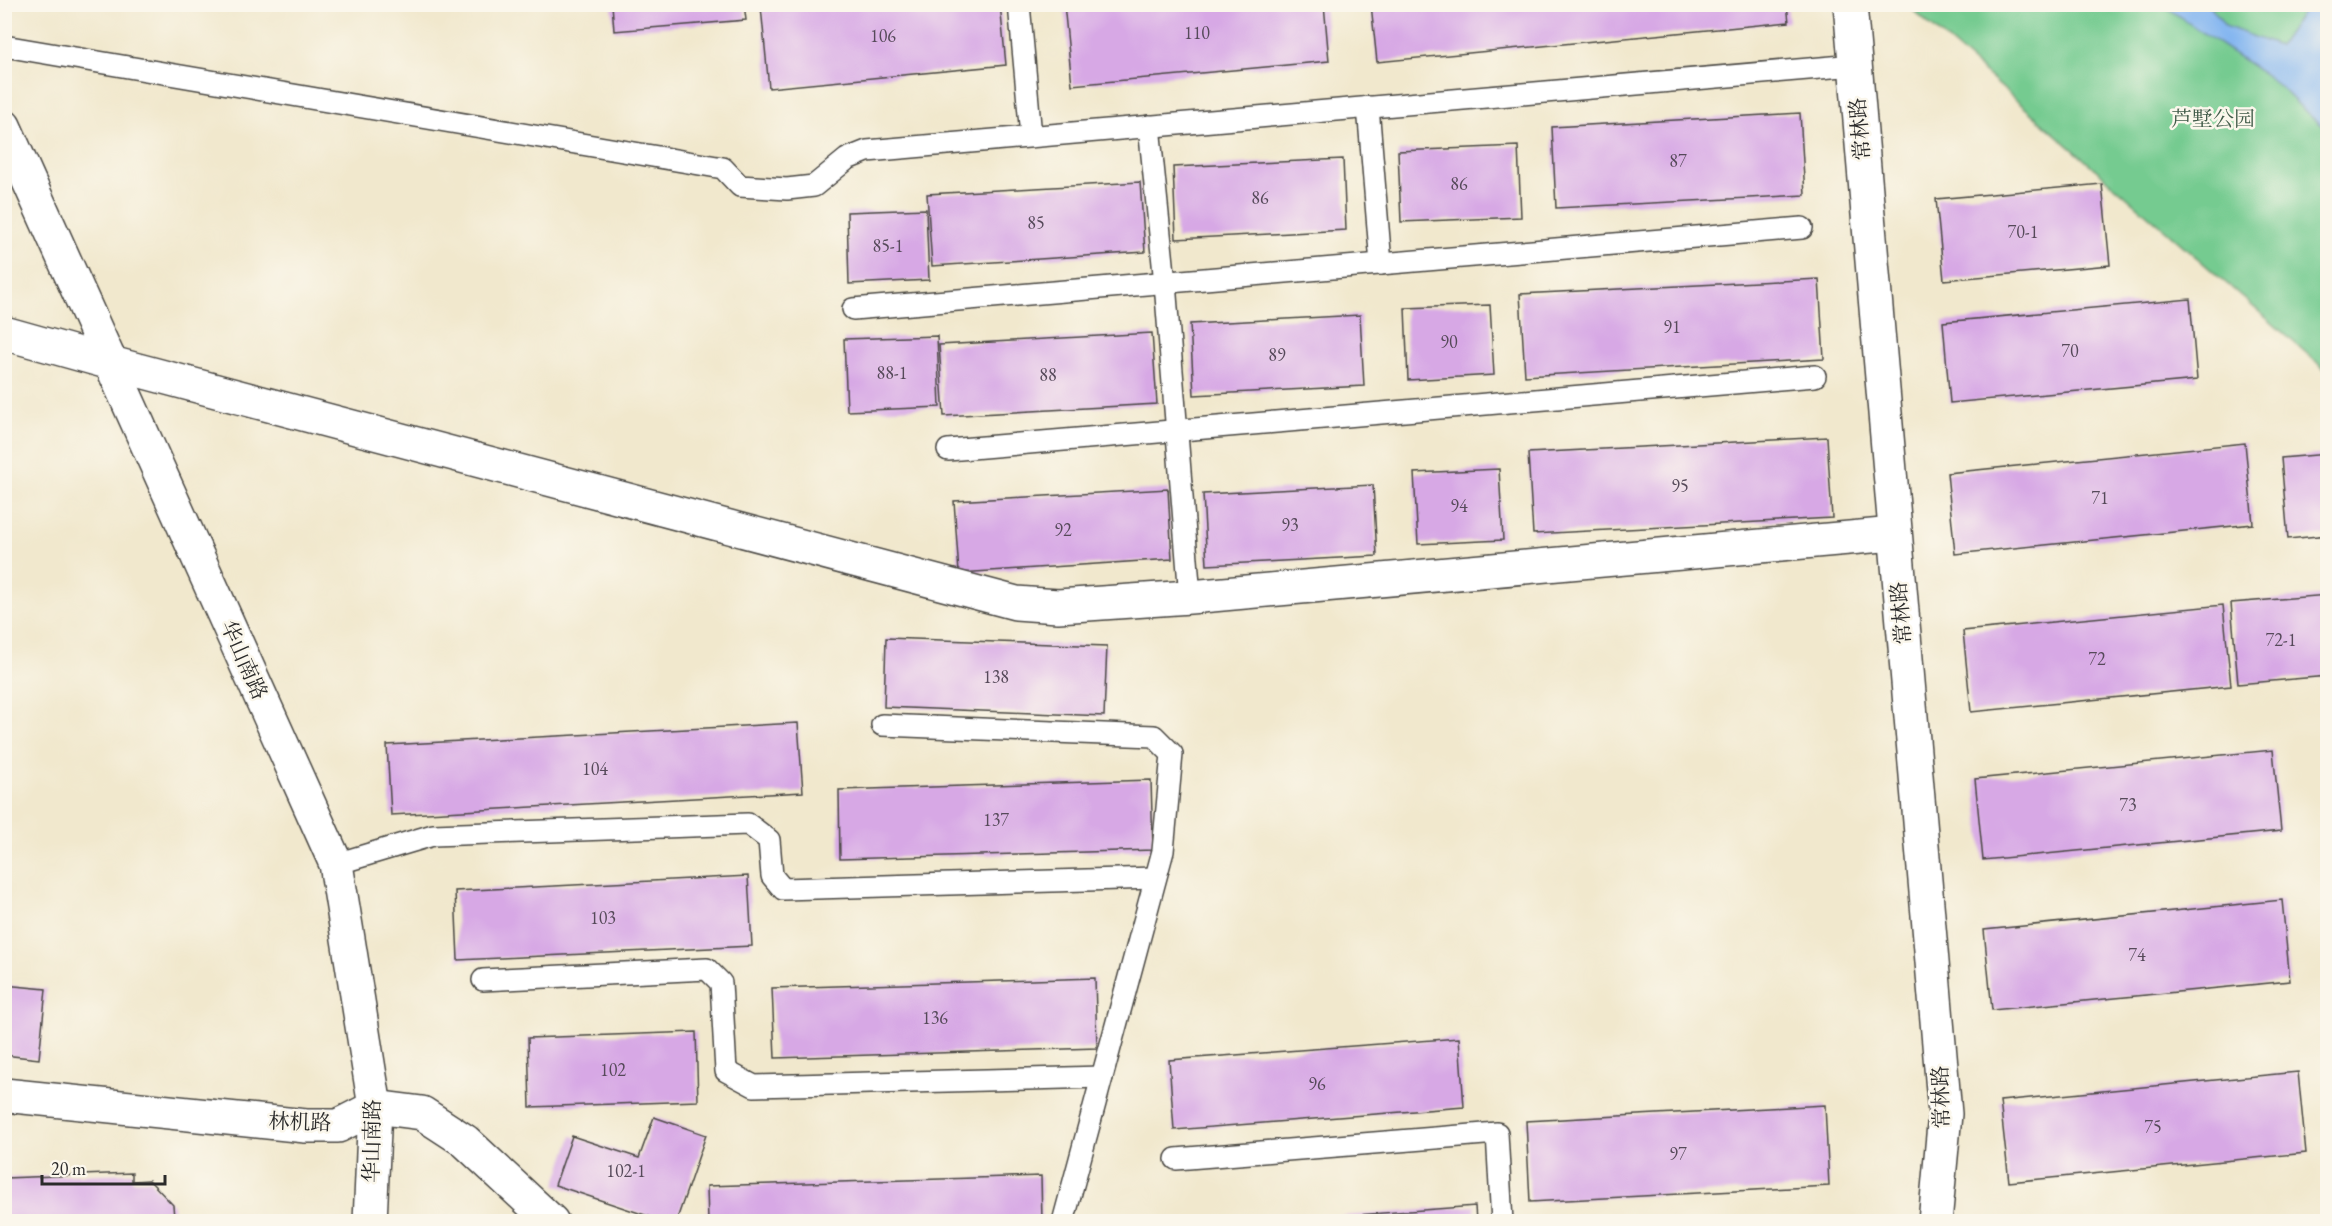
<svg xmlns="http://www.w3.org/2000/svg" width="2332" height="1226" font-family="'EB Garamond','Noto Serif SC',serif">
  <style>
    .green { fill: #74cb90; stroke: #507b5e; stroke-width: 1.5 }
    .water { fill: #84b6f0; stroke: #58708e; stroke-width: 1.5 }
    .building { fill: #d7a8e5 }
    .lines { fill: none; stroke-linecap: round; stroke-linejoin: round }
    .service-casing { stroke: #494743; stroke-width: 24 }
    .minor-casing { stroke: #494743; stroke-width: 36 }
    .tertiary-casing { stroke: #494743; stroke-width: 36 }
    .service { stroke: #fff; stroke-width: 21 }
    .minor { stroke: #fff; stroke-width: 33 }
    .tertiary { stroke: #fff; stroke-width: 33 }
    .labels { text-anchor: middle; stroke-width: 5; stroke-linejoin: round; paint-order: stroke }
    .number-label { font-size: 18px; fill: #564a5a }
    .park-label { font-size: 21px; fill: #415b49; stroke: #fbf7ec }
    .street-label { font-size: 21px; fill: #2b2b2b; stroke: #fbf7ec }
  </style>
  <rect width="100%" height="100%" fill="#fbf7ec"/>
  <filter id="ink" filterUnits="userSpaceOnUse"><feTurbulence type="fractalNoise" baseFrequency=".0167" numOctaves="2"/><feDisplacementMap in="SourceGraphic" scale="12" xChannelSelector="R" yChannelSelector="G"/><feConvolveMatrix kernelMatrix="1 2 1 2 8 2 1 2 1" color-interpolation-filters="sRGB"/></filter>
  <filter id="wash" filterUnits="userSpaceOnUse"><feTurbulence type="fractalNoise" baseFrequency=".008" numOctaves="4" result="noise"/><feDisplacementMap in="SourceGraphic" scale="24" xChannelSelector="R" yChannelSelector="G"/><feGaussianBlur stdDeviation="1.35" result="paint"/><feColorMatrix in="noise" values="0 0 0 0 0 0 0 0 0 0 0 0 0 0 0 0 0 1.4 0 .05"/><feComposite in="paint" operator="in"/></filter>
  <g filter="url(#wash)">
    <rect width="100%" height="100%" fill="#f1e8cd"/>
    <!-- green -->
    <path class="green" d="M1907 5H2327V371Z"/>
    <!-- water -->
    <path class="water" d="M2164 5H2210L2225 26 2279 46 2305 8 2327 9V129C2305 115 2289 92 2268 77 2234 52 2197 31 2164 5Z"/>
    <g id="blocks">
      <!-- building -->
      <g class="building">
        <path d="M612 4H744L746 20 614 31Z"/>
        <path d="M782 4H1000L1006 65 769 88 761 7Z"/>
        <path d="M1064 4H1324L1329 61 1072 85Z"/>
        <path d="M1371 4H1787L1789 22 1377 62Z"/>
        <path d="M1800 113 1805 195 1556 208 1552 127Z"/>
        <path d="M1518 146 1521 217 1401 222 1398 151Z"/>
        <path d="M1343 159 1346 230 1176 239 1173 167Z"/>
        <path d="M1140 182 1145 252 932 266 927 194Z"/>
        <path d="M2102 184 2110 265 1944 280 1936 199Z"/>
        <path d="M926 209 929 280 849 284 847 212Z"/>
        <path d="M1819 279 1824 359 1525 376 1520 294Z"/>
        <path d="M2190 299 2197 380 1950 403 1943 322Z"/>
        <path d="M1490 305 1494 375 1408 380 1405 308Z"/>
        <path d="M1360 315 1364 386 1194 395 1190 324Z"/>
        <path d="M1152 333 1157 404 944 416 939 345Z"/>
        <path d="M937 336 940 407 847 411 844 339Z"/>
        <path d="M1827 437 1832 518 1533 534 1528 453Z"/>
        <path d="M2245 443 2253 524 1955 554 1947 473Z"/>
        <path d="M2328 454V535L2288 539 2281 458Z"/>
        <path d="M1499 469 1503 540 1418 544 1414 473Z"/>
        <path d="M1373 485 1377 556 1207 565 1203 494Z"/>
        <path d="M1168 489 1172 559 959 573 954 501Z"/>
        <path d="M2328 595V676L2238 684 2231 603Z"/>
        <path d="M2223 605 2231 686 1971 712 1963 631Z"/>
        <path d="M886 638 1107 646 1104 716 884 707Z"/>
        <path d="M798 723 803 792 391 815 387 745Z"/>
        <path d="M2273 750 2281 831 1983 860 1975 779Z"/>
        <path d="M1151 780 1153 850 840 859 839 790Z"/>
        <path d="M748 876 752 946 458 960 455 891Z"/>
        <path d="M2282 900 2290 981 1992 1010 1984 930Z"/>
        <path d="M1095 978 1097 1048 775 1058 772 988Z"/>
        <path d="M4 985 46 989 39 1059 4 1055Z"/>
        <path d="M696 1032 698 1101 530 1107 528 1038Z"/>
        <path d="M1459 1038 1464 1107 1174 1130 1169 1060Z"/>
        <path d="M2298 1072 2306 1153 2009 1182 2000 1101Z"/>
        <path d="M1825 1105 1829 1186 1530 1202 1526 1121Z"/>
        <path d="M654 1117 706 1135 676 1222H666L555 1185 572 1136 639 1158Z"/>
        <path d="M132 1173V1181L149 1180 173 1205 174 1218 187 1217 188 1222H5V1178Z"/>
        <path d="M1041 1176 1042 1222H708L707 1186Z"/>
        <path d="M1475 1206 1476 1222H1292V1220Z"/>
      </g>
    </g>
  </g>
  <g filter="url(#ink)">
    <use href="#blocks" fill-opacity="0" stroke="#494743" stroke-width="1.5"/>
    <g class="lines">
      <!-- service casing -->
      <g class="service-casing">
        <g id="service">
          <path d="M1019 4 1031 136"/>
          <path d="M4 46 723 168 740 186 787 189 814 186 847 159 867 151 1855 65"/>
          <path d="M1368 107 1381 264"/>
          <path d="M1149 126 1165 283 1190 597"/>
          <path d="M853 309 1802 228"/>
          <path d="M948 450 1815 376"/>
          <path d="M882 725 1154 736 1172 754 1163 851 1063 1222"/>
          <path d="M336 864 433 835 748 824 769 840 772 876 783 889 1155 878"/>
          <path d="M483 980 707 969 721 983 726 1071 754 1086 1102 1077"/>
          <path d="M1176 1159 1497 1133 1502 1222"/>
        </g>
      </g>
      <!-- minor casing -->
      <g class="minor-casing">
        <g id="minor">
          <path d="M1850 4 1945 1114 1935 1222"/>
          <path d="M4 333 111 363 1016 603 1058 606 1190 597 1894 534"/>
          <path d="M4 1095 306 1126H338L375 1107 422 1113 465 1141 552 1222"/>
        </g>
      </g>
      <!-- tertiary casing -->
      <g class="tertiary-casing">
        <path id="tertiary" d="M4 126 336 864 375 1107 370 1222"/>
      </g>
      <!-- service -->
      <use href="#service" class="service"/>
      <!-- minor -->
      <use href="#minor" class="minor"/>
      <!-- tertiary -->
      <use href="#tertiary" class="tertiary"/>
    </g>
  </g>
  <g class="labels">
    <!-- number labels -->
    <g class="number-label">
      <text x="1197" y="39">110</text>
      <text x="883" y="42">106</text>
      <text x="1678" y="167">87</text>
      <text x="1459" y="190">86</text>
      <text x="1260" y="204">86</text>
      <text x="1036" y="229">85</text>
      <text x="2023" y="238">70-1</text>
      <text x="888" y="252">85-1</text>
      <text x="1672" y="333">91</text>
      <text x="1449" y="348">90</text>
      <text x="2070" y="357">70</text>
      <text x="1277" y="361">89</text>
      <text x="892" y="379">88-1</text>
      <text x="1048" y="381">88</text>
      <text x="1680" y="492">95</text>
      <text x="2100" y="504">71</text>
      <text x="1459" y="512">94</text>
      <text x="1290" y="531">93</text>
      <text x="1063" y="536">92</text>
      <text x="2281" y="646">72-1</text>
      <text x="2097" y="665">72</text>
      <text x="996" y="683">138</text>
      <text x="595" y="775">104</text>
      <text x="2128" y="811">73</text>
      <text x="996" y="826">137</text>
      <text x="603" y="924">103</text>
      <text x="2137" y="961">74</text>
      <text x="935" y="1024">136</text>
      <text x="613" y="1076">102</text>
      <text x="1317" y="1090">96</text>
      <text x="2153" y="1133">75</text>
      <text x="1678" y="1160">97</text>
      <text x="626" y="1177">102-1</text>
    </g>
    <!-- park labels -->
    <g class="park-label">
      <text x="2213" y="126">芦墅公园</text>
    </g>
    <!-- street labels -->
    <g class="street-label">
      <text transform="translate(1860 129) rotate(-95)" y="7">常林路</text>
      <text transform="translate(1901 613) rotate(-95)" y="7">常林路</text>
      <text transform="translate(244 660) rotate(66)" y="7">华山南路</text>
      <text transform="translate(1941 1097) rotate(-92)" y="7">常林路</text>
      <text transform="translate(300 1122) rotate(2)" y="7">林机路</text>
      <text transform="translate(372 1141) rotate(-89)" y="7">华山南路</text>
    </g>
  </g>
  <!-- margin -->
  <rect width="2332" height="1226" fill="none" stroke="#fbf7ec" stroke-width="24"/>
  <!-- scale -->
  <path d="M42 1175v9h123v-9" fill="none" stroke="#2b2b2b" stroke-width="3"/>
  <text x="51" y="1175" font-size="18" fill="#2b2b2b" stroke="#fbf7ec" stroke-width="4.5" paint-order="stroke">20 m</text>
</svg>
